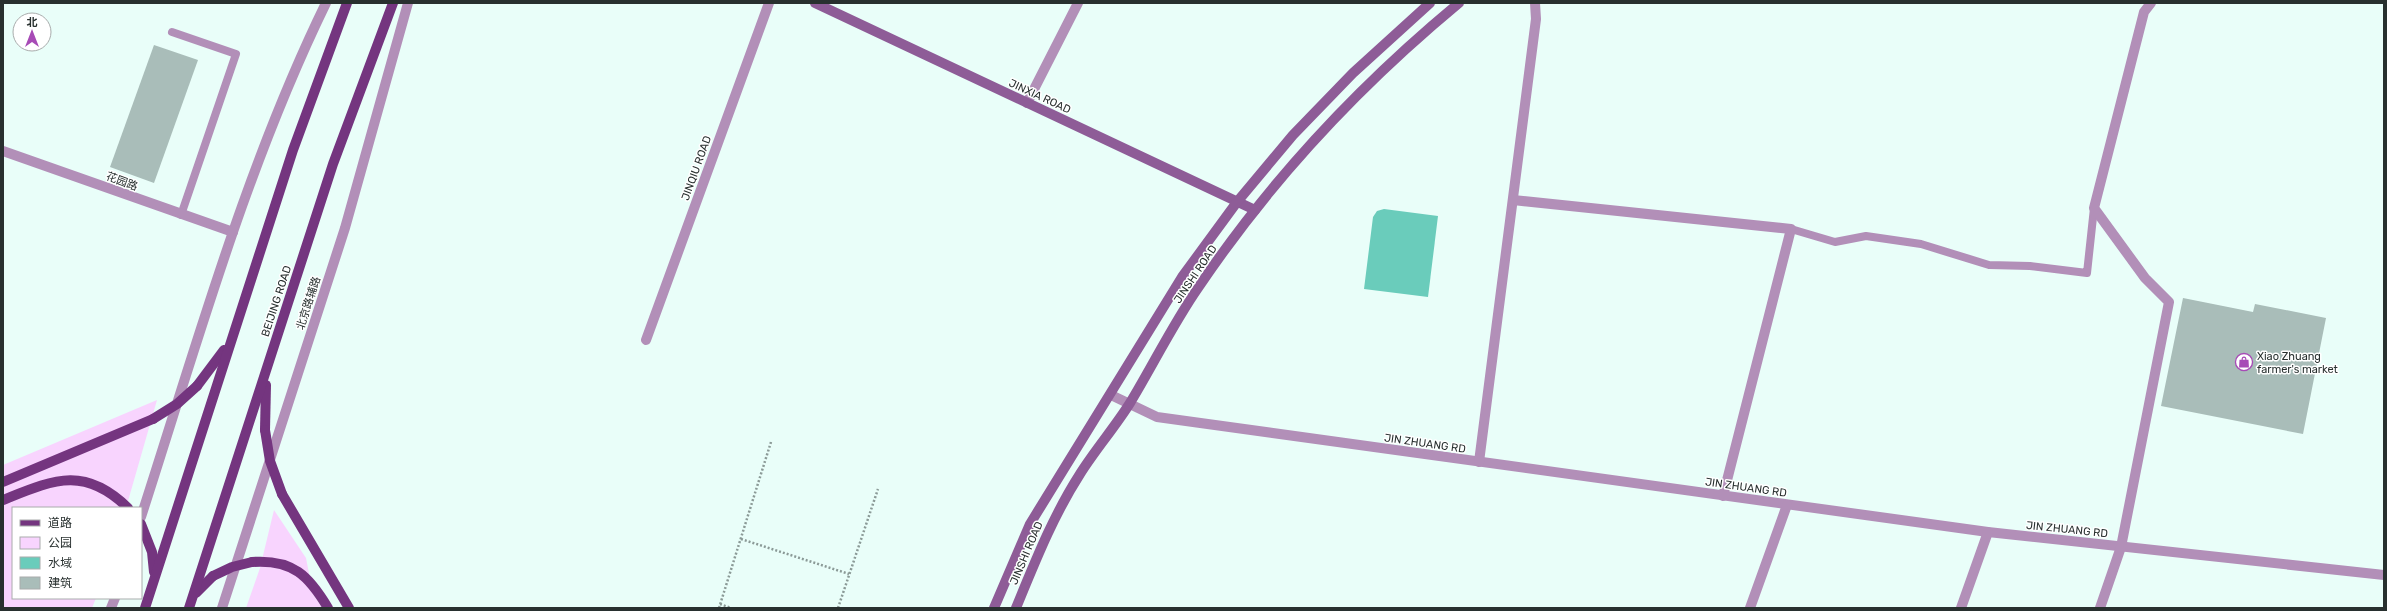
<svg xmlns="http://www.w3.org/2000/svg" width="2387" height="611" font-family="Rubik,'Noto Sans SC',sans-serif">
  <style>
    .green { fill: #f8d4fe }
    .water { fill: #6accbb }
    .building { fill: #a9bdb9 }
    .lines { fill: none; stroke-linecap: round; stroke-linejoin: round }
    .path { stroke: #8b9a97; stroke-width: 2.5; stroke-dasharray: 2 2; stroke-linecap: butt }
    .lane { stroke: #b28fb8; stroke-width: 8 }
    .street { stroke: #b28fb8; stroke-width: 10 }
    .secondary { stroke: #8e5c97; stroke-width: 10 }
    .primary { stroke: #74357f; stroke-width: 10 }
    .primary-bridge { stroke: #74357f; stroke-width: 10 }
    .labels { text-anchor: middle; stroke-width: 3; stroke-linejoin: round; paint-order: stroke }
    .street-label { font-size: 11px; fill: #28302f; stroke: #fff }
    .poi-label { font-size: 11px; fill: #28302f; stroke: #fff; text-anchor: start }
  </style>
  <rect width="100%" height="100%" fill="#e9fef9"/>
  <!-- green -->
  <g class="green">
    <path d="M157 400 126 508H13V598H96L92 608H3V465Z"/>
    <path d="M274 510 306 558 313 594 322 608H246L260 568Z"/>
  </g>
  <!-- water -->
  <path class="water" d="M1384 209 1438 216 1428 297 1364 289 1373 217 1377 211Z"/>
  <!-- building -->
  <g class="building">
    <path d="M154 45 198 60 154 183 110 167Z"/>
    <path d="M2183 298 2253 312 2255 304 2326 318 2303 434 2161 406Z"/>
  </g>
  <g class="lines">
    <!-- path -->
    <g class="path">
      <path d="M741 539 849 574"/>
      <path d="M720 604 731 608"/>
      <path d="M719 608 771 442"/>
      <path d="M838 608 878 489"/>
    </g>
    <!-- lane -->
    <g class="lane">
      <path d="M172 32 236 54 181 215"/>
      <path d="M1791 229 1835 242 1866 236 1921 244 1989 265 2030 266 2087 273 2094 208"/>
    </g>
    <!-- street -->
    <g class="street">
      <path d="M1027 103 1078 3"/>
      <path d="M3 151 233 232"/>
      <path d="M1513 200 1791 229 1723 496"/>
      <path d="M646 340 769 3"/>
      <path d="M1111 395 1157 417 1988 532 2384 575"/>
      <path d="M1479 462 1536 19 1535 3"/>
      <path d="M141 517C197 344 246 167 326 3"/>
      <path d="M111 608 115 598"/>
      <path d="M222 608 345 228 408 3"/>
      <path d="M1750 608 1787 505"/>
      <path d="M1961 608 1988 532"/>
      <path d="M2100 608 2121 547 2169 302 2145 278 2094 208 2144 12 2151 3"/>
    </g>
    <!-- secondary -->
    <g class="secondary">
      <path d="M815 3 1255 210"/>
      <path d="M994 608 1030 524 1182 277 1237 202 1293 135 1353 73 1430 3"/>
      <path d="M1016 608C1035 562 1053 516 1080 474 1095 450 1115 427 1130 403 1153 365 1173 324 1198 288 1270 181 1360 85 1459 3"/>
    </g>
    <!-- primary -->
    <g class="primary">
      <path d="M197 386 224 350"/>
      <path d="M265 430 266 385"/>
      <path d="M3 482 153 419"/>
      <path d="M282 494 349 608"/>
      <path d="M3 500C53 480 84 465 128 508"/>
      <path d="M141 524 152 552 154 572"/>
      <path d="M252 562C293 559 309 576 328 608"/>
      <path d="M196 593 213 576"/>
      <path d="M145 608 293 150 347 3"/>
      <path d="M189 608 333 164 393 3"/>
    </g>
    <!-- primary-bridge -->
    <g class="primary-bridge">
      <path d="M153 419 177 404 197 386"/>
      <path d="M265 430 270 461 282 494"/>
      <path d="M213 576 232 567 252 562"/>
    </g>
  </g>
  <!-- icons -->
  <defs>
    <g id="shop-ring" transform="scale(0.9)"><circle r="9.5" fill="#fff" stroke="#a74bb6" stroke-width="1.5"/><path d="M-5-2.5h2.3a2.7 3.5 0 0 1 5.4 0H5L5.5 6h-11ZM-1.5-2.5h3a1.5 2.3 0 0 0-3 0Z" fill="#a74bb6"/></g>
  </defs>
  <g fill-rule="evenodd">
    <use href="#shop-ring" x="2244" y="362"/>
  </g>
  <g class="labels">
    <!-- street labels -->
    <g class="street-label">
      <text transform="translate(1040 96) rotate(25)" y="4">JINXIA ROAD</text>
      <text transform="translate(696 168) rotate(-70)" y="4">JINQIU ROAD</text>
      <text transform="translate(122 181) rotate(20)" y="4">花园路</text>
      <text transform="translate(1195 274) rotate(-56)" y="4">JINSHI ROAD</text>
      <text transform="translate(276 301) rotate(-72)" y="4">BEIJING ROAD</text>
      <text transform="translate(308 303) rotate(-72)" y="4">北京路辅路</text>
      <text transform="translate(1425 443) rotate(8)" y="4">JIN ZHUANG RD</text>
      <text transform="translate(1746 487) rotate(8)" y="4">JIN ZHUANG RD</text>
      <text transform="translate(2067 529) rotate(6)" y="4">JIN ZHUANG RD</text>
      <text transform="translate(1026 553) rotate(-67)" y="4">JINSHI ROAD</text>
    </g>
    <!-- poi labels -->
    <g class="poi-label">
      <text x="2257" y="360">Xiao Zhuang<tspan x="2257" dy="13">farmer's market</tspan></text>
    </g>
  </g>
  <!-- border -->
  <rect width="2387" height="611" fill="none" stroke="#28302f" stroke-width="8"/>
  <!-- legend -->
  <rect x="12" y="507" width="130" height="92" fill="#ffffff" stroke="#a9acac"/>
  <rect x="20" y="520" width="20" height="6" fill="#74357f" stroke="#a9acac"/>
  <text x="48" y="527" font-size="12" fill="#28302f">道路</text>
  <rect x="20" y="537" width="20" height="12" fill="#f8d4fe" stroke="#a9acac"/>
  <text x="48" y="547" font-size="12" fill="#28302f">公园</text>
  <rect x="20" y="557" width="20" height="12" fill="#6accbb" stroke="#a9acac"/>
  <text x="48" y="567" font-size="12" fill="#28302f">水域</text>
  <rect x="20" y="577" width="20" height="12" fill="#a9bdb9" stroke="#a9acac"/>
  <text x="48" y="587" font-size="12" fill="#28302f">建筑</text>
  <!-- north arrow -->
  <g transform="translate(32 32)"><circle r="19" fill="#ffffff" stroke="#a9acac"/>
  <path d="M0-3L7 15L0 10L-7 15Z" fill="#a74bb6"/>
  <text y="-6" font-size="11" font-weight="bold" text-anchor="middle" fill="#28302f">北</text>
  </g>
</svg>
